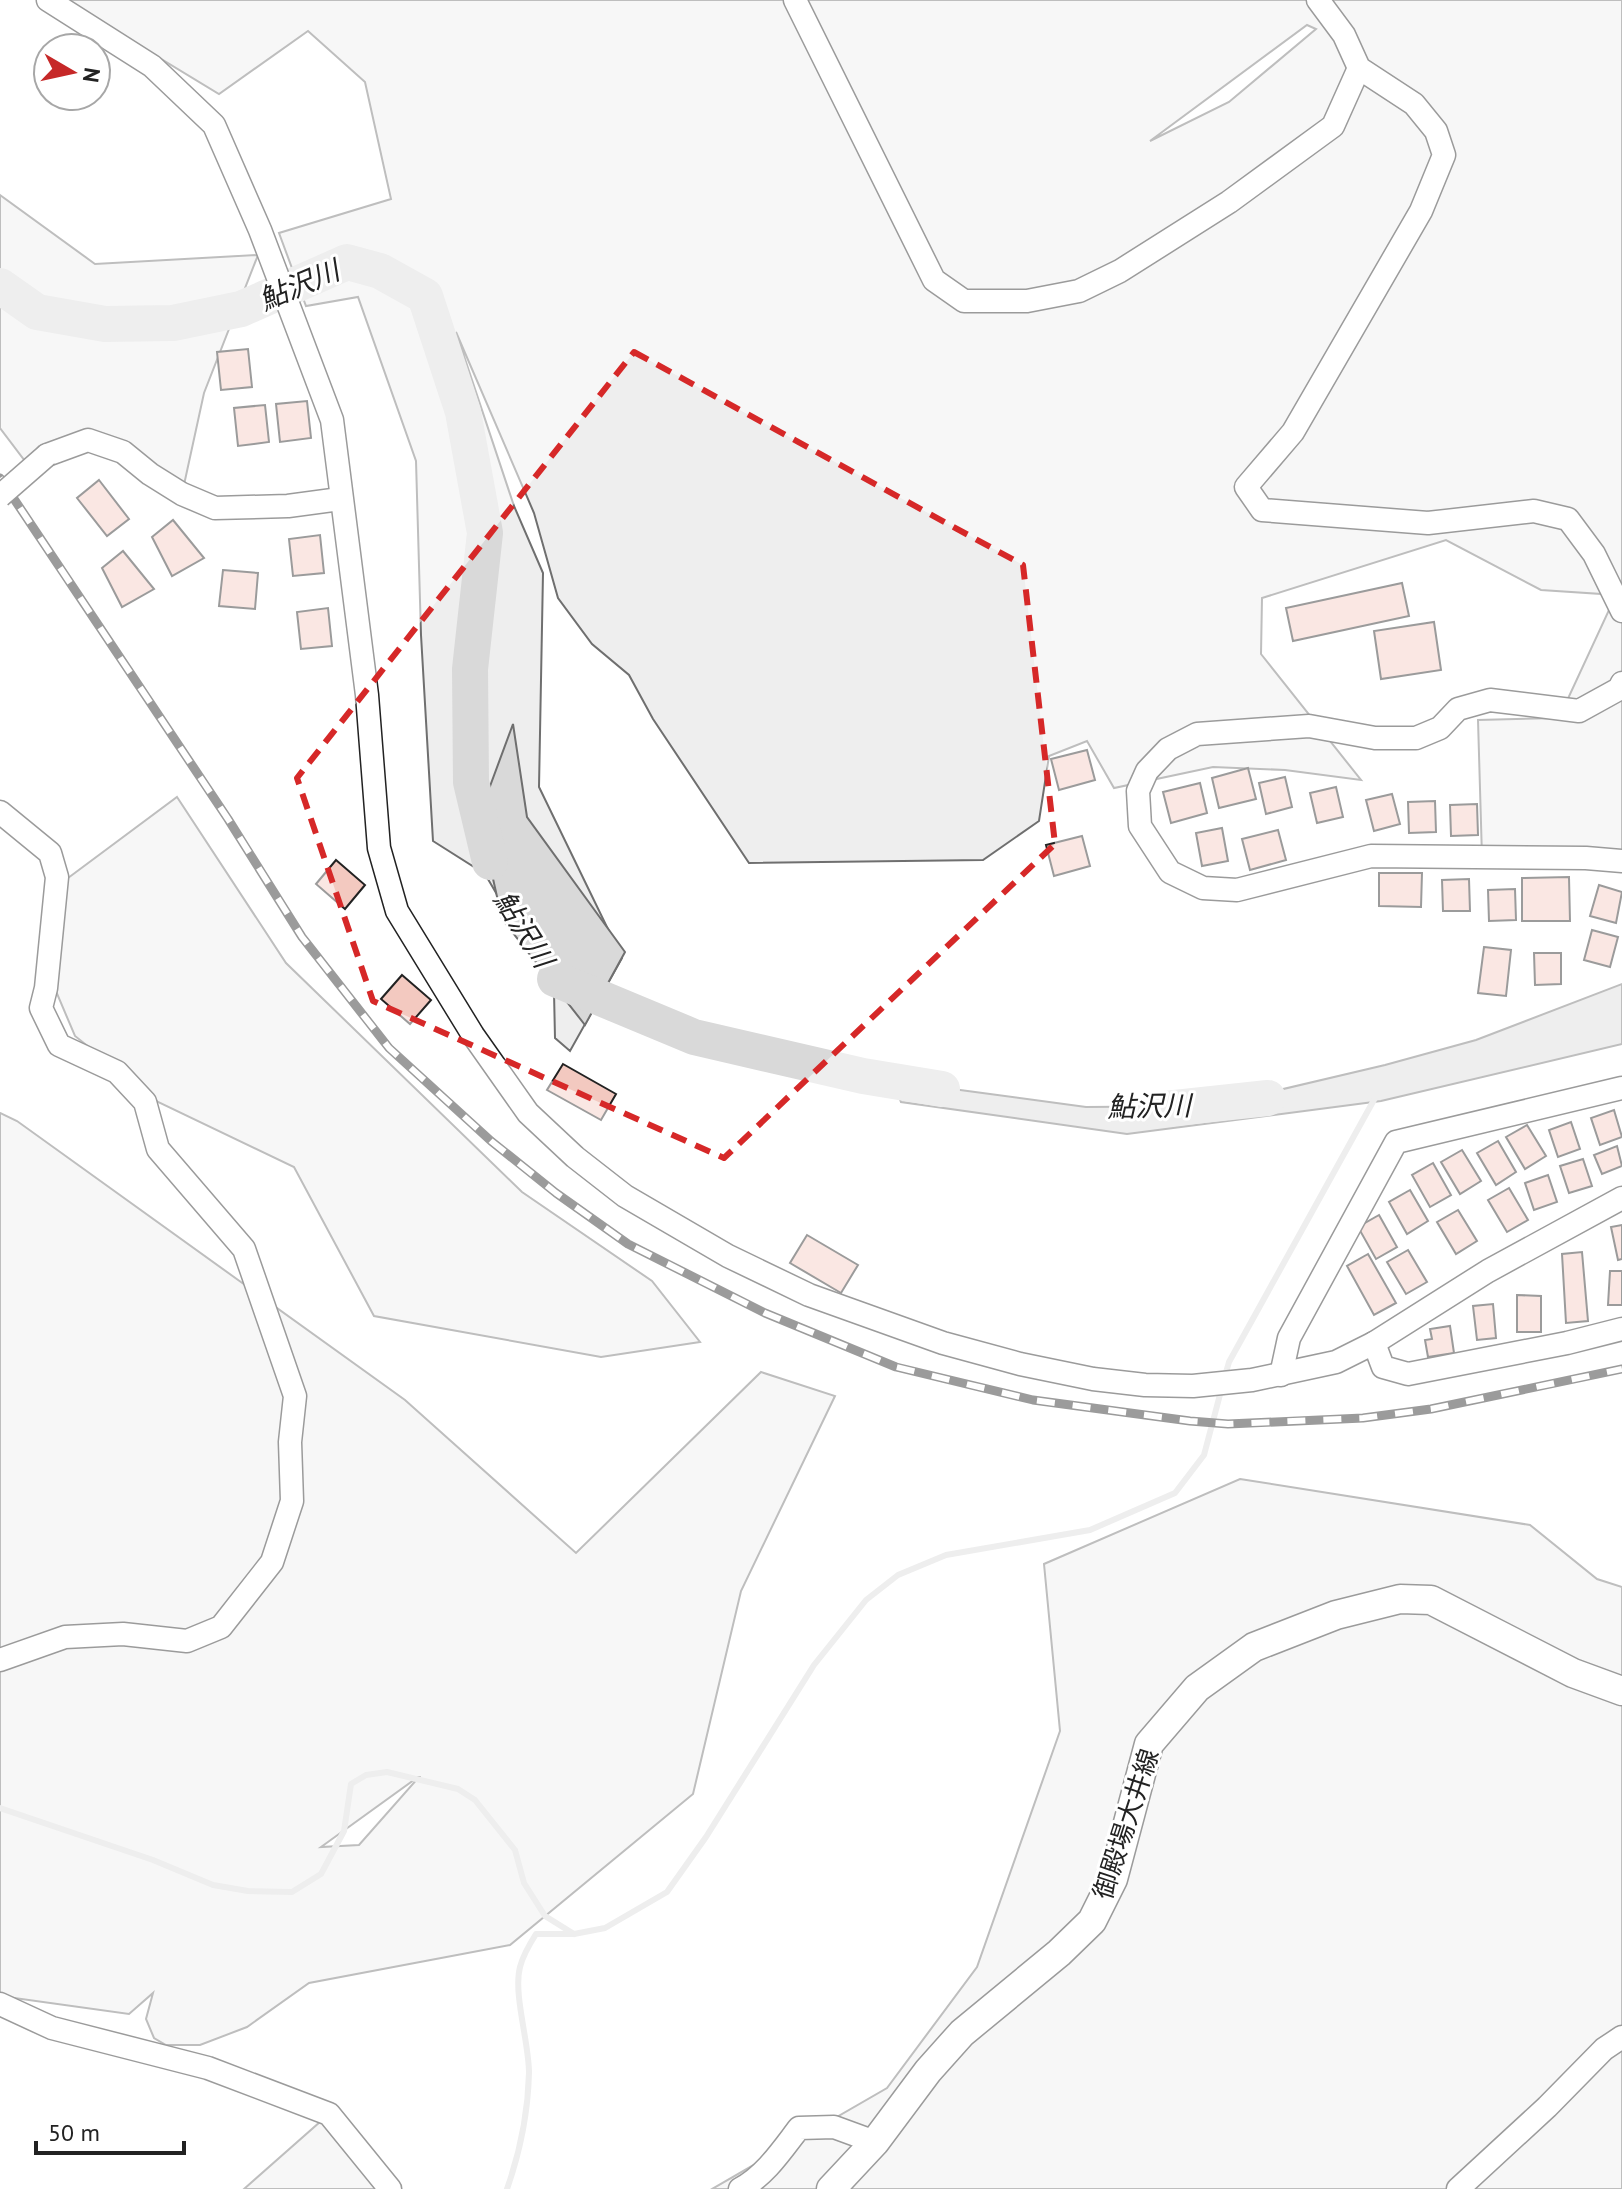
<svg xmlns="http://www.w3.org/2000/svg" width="1622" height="2189" font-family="'PT Sans','Noto Sans JP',sans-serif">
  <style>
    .green { fill: #eee; stroke: #6f6f6f; stroke-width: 2; fill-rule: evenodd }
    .water { fill: #d9d9d9; stroke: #6f6f6f; stroke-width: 2 }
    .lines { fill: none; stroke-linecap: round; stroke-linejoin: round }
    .stream { stroke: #d9d9d9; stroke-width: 6 }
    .river { stroke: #d9d9d9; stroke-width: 36 }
    .building { fill: #f3c9c0; stroke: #222; stroke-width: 2 }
    .minor-casing { stroke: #222; stroke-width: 25 }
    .major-casing { stroke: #222; stroke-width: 31 }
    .minor { stroke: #fff; stroke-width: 22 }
    .major { stroke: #fff; stroke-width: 28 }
    .rail-casing { stroke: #222; stroke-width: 9 }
    .rail { stroke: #fff; stroke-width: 6; stroke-dasharray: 18; stroke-linecap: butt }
    .minor-bridge-casing { stroke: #222; stroke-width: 25; stroke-linecap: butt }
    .minor-bridge { stroke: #fff; stroke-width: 22 }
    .marked { fill: none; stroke: #d62828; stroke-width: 6; stroke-dasharray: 16 10; stroke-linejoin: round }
    .labels { text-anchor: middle; stroke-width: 6; stroke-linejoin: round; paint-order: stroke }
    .street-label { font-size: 26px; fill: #222; stroke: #fff }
    .water-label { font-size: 28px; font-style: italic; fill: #222; stroke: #fff }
  </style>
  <rect width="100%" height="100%" fill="#fff"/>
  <!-- green -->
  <g class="green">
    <path d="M64 0H1622V851L1482 857 1478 720 1559 718 1616 595 1541 590 1446 540 1262 598 1261 654 1361 780 1285 770 1213 767 1114 788 1087 741 1049 756 1039 821 983 860 749 863 653 719 629 675 592 644 558 598 534 513 456 332 514 506 543 573 539 787 622 958 570 1051 555 1038 554 992 485 874 433 841 421 635 416 461 358 297 306 306 279 233 391 199 365 82 308 31 219 94ZM1307 25 1316 29 1229 102 1150 141Z"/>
    <path d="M0 195 95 264 258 255 204 393 182 494 88 440 28 465 0 428Z"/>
    <path d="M177 797 286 963 522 1192 652 1281 700 1342 601 1357 374 1316 294 1167 158 1102 75 1036 47 970 64 881Z"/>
    <path d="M0 1113 17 1121 405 1400 576 1553 761 1372 835 1396 741 1591 693 1794 510 1945 309 1983 247 2027 200 2045H166L154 2038 146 2019 153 1993 129 2014 0 1996ZM419 1777 359 1845 321 1847 418 1777Z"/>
    <path d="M1240 1479 1530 1525 1597 1579 1622 1587V2189H712L887 2088 977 1967 1060 1731 1044 1564Z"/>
    <path d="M329 2114 390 2189H244Z"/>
  </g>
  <!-- water -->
  <g class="water">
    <path d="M513 724 527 817 625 952 585 1025 502 919 479 816Z"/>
    <path d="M1622 984V1044L1381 1101 1127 1134 901 1102 893 1081 1086 1107 1211 1106 1385 1065 1476 1040Z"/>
  </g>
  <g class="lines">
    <!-- stream -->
    <g class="stream">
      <path d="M1225 1376 1229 1362 1375 1098"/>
      <path d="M0 1808 153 1860 213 1885 248 1891 292 1892 321 1874 344 1831 351 1784 366 1775 387 1772 458 1789 475 1800 515 1850 524 1883 545 1916 574 1934"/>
      <path d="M507 2189C520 2152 528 2112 529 2073 529 2042 513 1994 520 1967 523 1955 529 1945 536 1934H574L605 1928 667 1892 706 1837 814 1665 866 1600 898 1575 946 1555 1090 1530 1175 1493 1204 1455 1222 1387"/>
    </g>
    <!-- river -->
    <g class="river">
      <path d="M0 286 37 312 105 324 173 323 241 309 347 262 380 271 425 296 463 412 485 533 470 669 471 782 490 862"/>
      <path d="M555 979 694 1037 863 1076 942 1089"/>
      <path d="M1156 1110 1268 1098"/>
    </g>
  </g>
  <!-- building -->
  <g class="building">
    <path d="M248 349 252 387 221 390 217 352Z"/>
    <path d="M307 401 311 438 280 442 276 404Z"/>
    <path d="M265 405 269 442 238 446 234 408Z"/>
    <path d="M99 480 129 519 107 536 77 498Z"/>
    <path d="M173 520 204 558 172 576 152 537Z"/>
    <path d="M320 535 324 573 293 576 289 539Z"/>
    <path d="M123 551 154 589 122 607 102 568Z"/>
    <path d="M223 570 258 573 255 609 219 606Z"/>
    <path d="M1402 583 1409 616 1293 641 1286 608Z"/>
    <path d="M328 608 332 646 301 649 297 612Z"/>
    <path d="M1434 622 1441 670 1381 679 1374 631Z"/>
    <path d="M1087 750 1095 780 1059 790 1051 759Z"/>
    <path d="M1248 768 1256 799 1219 808 1212 778Z"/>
    <path d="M1285 777 1292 807 1266 814 1259 783Z"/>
    <path d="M1200 783 1207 813 1171 823 1163 792Z"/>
    <path d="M1336 787 1343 817 1317 823 1310 793Z"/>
    <path d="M1392 794 1400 824 1374 831 1366 800Z"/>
    <path d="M1435 801 1436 832 1409 833 1408 802Z"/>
    <path d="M1477 804 1478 835 1451 836 1450 805Z"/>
    <path d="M1222 828 1228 861 1202 866 1196 833Z"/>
    <path d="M1278 830 1286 860 1250 870 1242 839Z"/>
    <path d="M1082 836 1090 866 1054 876 1046 845Z"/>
    <path d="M336 860 365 885 345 909 316 884Z"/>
    <path d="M1379 873H1422L1421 907 1379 906Z"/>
    <path d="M1569 877 1570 921H1522V878Z"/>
    <path d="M1469 879 1470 911H1443L1442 880Z"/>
    <path d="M1599 885 1622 892 1616 923 1590 916Z"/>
    <path d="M1515 889 1516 920 1489 921 1488 890Z"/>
    <path d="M1592 930 1618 937 1610 967 1584 960Z"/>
    <path d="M1484 947 1511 950 1506 996 1478 993Z"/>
    <path d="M1534 953H1561V984L1535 985Z"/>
    <path d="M402 975 431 1000 410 1024 381 999Z"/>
    <path d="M563 1064 616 1094 601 1120 547 1090Z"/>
    <path d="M1614 1110 1622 1137 1600 1145 1591 1118Z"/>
    <path d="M1571 1122 1580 1149 1558 1157 1549 1130Z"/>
    <path d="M1527 1125 1546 1156 1525 1169 1506 1137Z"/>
    <path d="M1498 1141 1516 1172 1496 1185 1477 1153Z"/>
    <path d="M1617 1146 1622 1166 1602 1174 1594 1155Z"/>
    <path d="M1462 1150 1481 1181 1460 1194 1441 1162Z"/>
    <path d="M1583 1159 1592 1186 1569 1193 1560 1166Z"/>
    <path d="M1433 1163 1451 1195 1430 1207 1412 1175Z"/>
    <path d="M1548 1175 1557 1202 1534 1210 1525 1183Z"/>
    <path d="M1509 1188 1528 1220 1507 1232 1488 1200Z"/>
    <path d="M1410 1190 1428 1221 1407 1234 1389 1202Z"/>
    <path d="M1458 1210 1477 1241 1456 1254 1437 1222Z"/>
    <path d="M1379 1215 1397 1247 1376 1259 1358 1227Z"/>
    <path d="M1622 1225V1259L1618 1260 1611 1227Z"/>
    <path d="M807 1235 858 1265 841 1293 790 1263Z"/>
    <path d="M1408 1250 1427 1282 1406 1294 1387 1262Z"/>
    <path d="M1582 1252 1588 1321 1566 1323 1562 1254Z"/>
    <path d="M1368 1254 1396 1303 1374 1315 1347 1266Z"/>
    <path d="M1610 1271H1622V1305H1608Z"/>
    <path d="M1517 1295 1541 1296V1332H1517Z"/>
    <path d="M1493 1304 1496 1338 1477 1340 1473 1306Z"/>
    <path d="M1450 1326 1454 1353 1428 1357 1425 1340 1432 1339 1430 1329Z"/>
  </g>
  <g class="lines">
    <!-- minor casing -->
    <g class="minor-casing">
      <g id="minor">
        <path d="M48 0 152 66 214 125 260 230 332 420 367 695 379 848 397 911 473 1035 528 1113 575 1157 625 1196 728 1256 809 1295 943 1343 1020 1364 1093 1379 1145 1385 1193 1386 1252 1380 1336 1362 1374 1343 1488 1271 1622 1198"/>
        <path d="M795 0 934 280 964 301H1027L1079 291 1120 271 1229 202 1333 126 1359 68"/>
        <path d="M1318 0 1344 35 1359 68 1414 104 1436 131 1444 155 1421 211 1293 432 1246 487 1262 510 1428 523 1534 511 1568 519 1594 554 1622 611"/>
        <path d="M47 455 88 440 123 452 150 474 182 494 215 508 288 506 340 499"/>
        <path d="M1622 683 1619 689 1579 711 1490 700 1458 709 1440 728 1416 738H1375L1309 726 1197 734 1168 749 1147 771 1138 791 1140 826 1170 872 1203 888 1237 890 1371 856 1586 858 1622 861"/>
        <path d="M0 812 50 853 57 877 46 988 41 1008 59 1045 117 1072 145 1102 158 1149 244 1249 295 1396 290 1442 292 1501 272 1562 221 1627 187 1641 123 1634 65 1637 0 1660"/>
        <path d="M1374 1343 1383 1367 1408 1374 1567 1343 1622 1329"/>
        <path d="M1281 1375 1289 1338 1396 1142 1622 1088"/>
        <path d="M0 2004 52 2028 208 2068 329 2114 390 2189"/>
        <path d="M740 2189C765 2176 782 2150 799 2128L834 2127 875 2142"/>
        <path d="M1458 2189 1547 2107 1604 2049 1622 2037"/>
      </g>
    </g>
    <!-- major casing -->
    <g class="major-casing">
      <path id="major" d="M831 2189 875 2142 928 2071 962 2033 1059 1953 1092 1921 1113 1879 1149 1744 1197 1688 1254 1647 1336 1615 1400 1599 1431 1600 1573 1673 1622 1691"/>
    </g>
    <!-- minor -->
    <use href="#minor" class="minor"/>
    <!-- major -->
    <use href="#major" class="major"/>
    <!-- rail casing -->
    <g class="rail-casing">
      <path id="rail" d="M0 478 228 819 302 937 389 1048 491 1141 556 1193 628 1244 765 1313 896 1367 1033 1400 1190 1421 1228 1424 1363 1418 1431 1409 1622 1369"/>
    </g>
    <!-- rail -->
    <use href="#rail" class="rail"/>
    <!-- minor-bridge casing -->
    <g class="minor-bridge-casing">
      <path id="minor-bridge" d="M0 496 47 455"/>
    </g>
    <!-- minor-bridge -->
    <use href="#minor-bridge" class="minor-bridge"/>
  </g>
  <!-- marked area -->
  <path d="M0 0H1622V2189H0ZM634 352 1023 565 1055 844 724 1158 373 1001 297 778Z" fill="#fff" fill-opacity=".55" fill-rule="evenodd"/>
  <path class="marked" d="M634 352 1023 565 1055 844 724 1158 373 1001 297 778Z"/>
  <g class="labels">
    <!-- street labels -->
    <g class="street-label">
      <text transform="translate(1126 1824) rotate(-72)" y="9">御殿場大井線</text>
    </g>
    <!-- water labels -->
    <g class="water-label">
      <text transform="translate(299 285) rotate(-23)" y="10">鮎沢川</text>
      <text transform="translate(524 929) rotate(58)" y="10">鮎沢川</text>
      <text transform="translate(1149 1106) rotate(-1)" y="10">鮎沢川</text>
    </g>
  </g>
  <!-- north arrow -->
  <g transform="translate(72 72) rotate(99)"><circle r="38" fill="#ffffff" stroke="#a7a7a7" stroke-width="2"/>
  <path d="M0-6L14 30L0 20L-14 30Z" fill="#c62828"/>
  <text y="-12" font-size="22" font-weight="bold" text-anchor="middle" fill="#222222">N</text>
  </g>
  <!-- scale -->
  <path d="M36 2141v12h148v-12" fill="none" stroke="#222222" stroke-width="4"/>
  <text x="48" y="2141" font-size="24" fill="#222222" stroke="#ffffff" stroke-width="6" paint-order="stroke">50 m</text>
</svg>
